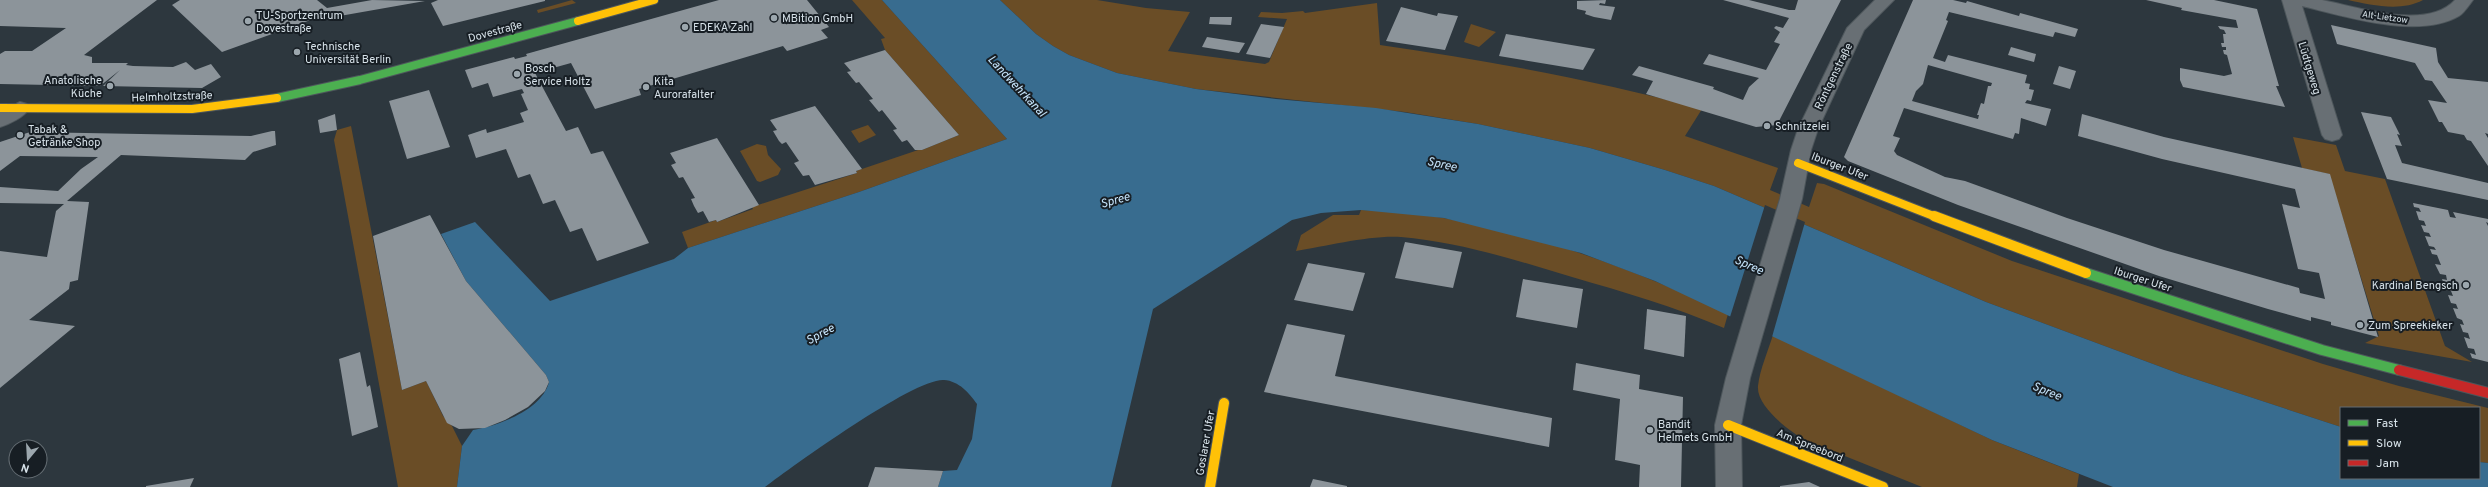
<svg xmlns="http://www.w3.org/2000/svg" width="2488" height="487" font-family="Overpass,sans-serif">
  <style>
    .green { fill: #6a4d26 }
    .water { fill: #386c8f }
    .pier { fill: #2d373e }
    .building { fill: #8c949a; fill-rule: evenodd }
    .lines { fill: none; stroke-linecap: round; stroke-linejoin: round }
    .street-casing { stroke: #4d565b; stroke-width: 2 }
    .fast-far1-casing { stroke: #4d565b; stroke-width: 10 }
    .fast-casing { stroke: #4d565b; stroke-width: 12 }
    .slow-far1-casing { stroke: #4d565b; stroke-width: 10 }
    .slow-casing { stroke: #4d565b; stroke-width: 12 }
    .jam-casing { stroke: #4d565b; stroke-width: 12 }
    .street { fill: #686f74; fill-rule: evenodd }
    .fast-far1 { stroke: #4caf50; stroke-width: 8 }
    .fast { stroke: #4caf50; stroke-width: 10 }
    .slow-far1 { stroke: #ffc107; stroke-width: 8 }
    .slow { stroke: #ffc107; stroke-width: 10 }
    .jam { stroke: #c62828; stroke-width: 10 }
    .poi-dot { fill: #9ca7ae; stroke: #171e24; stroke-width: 1.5 }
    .labels { text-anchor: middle; stroke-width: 4; stroke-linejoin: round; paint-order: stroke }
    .far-street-label { font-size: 9px; fill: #d8e3ea; stroke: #171e24 }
    .poi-label { font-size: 11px; fill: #d8e3ea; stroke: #171e24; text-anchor: start }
    .street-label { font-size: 11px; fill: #d8e3ea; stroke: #171e24 }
    .water-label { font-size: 12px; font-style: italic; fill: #c7e6fd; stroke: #171e24 }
  </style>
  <rect width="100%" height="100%" fill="#2d373e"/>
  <!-- green -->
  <g class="green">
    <path d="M572 0 576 3 538 13 537 10Z"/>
    <path d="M852 0H882L1007 139 859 192 688 248 682 232 716 220 717 222 753 209 752 207 857 173 856 171 921 149 922 150 959 135 885 50 881 39 885 38Z"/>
    <path d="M1000 0H1097L1146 8 1190 12 1168 51 1265 64 1269 62 1287 19 1258 17 1261 12 1282 13 1303 11 1305 13 1377 3 1380 45C1489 61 1596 80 1702 109L1685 136 1778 168 1770 190 1809 207 1817 183 1824 184 2012 261 2323 364 2399 386 2488 408V463L2479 462V408H2341V427L2180 374 1986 302 1714 186 1665 170 1590 148 1478 124 1405 112 1196 89 1117 73 1069 55 1053 46 1036 34Z"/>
    <path d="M2348 0H2423C2401 12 2371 5 2348 0Z"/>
    <path d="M1471 24 1496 32 1479 47 1464 42Z"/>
    <path d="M868 125 876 135 859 143 851 131Z"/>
    <path d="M351 126 402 390 426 381 443 416 452 426 462 446 457 487H398L334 140 337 130Z"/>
    <path d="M2293 137 2336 145 2345 171 2385 179 2445 346 2472 362 2365 343 2379 336 2329 174 2302 168Z"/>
    <path d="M757 144 766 146 768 155 781 169 778 175 760 182 757 181 740 151Z"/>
    <path d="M1361 210C1480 212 1621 262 1728 314L1724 328C1675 307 1624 292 1572 277 1516 260 1459 242 1401 237 1370 235 1327 246 1296 251L1301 235 1333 215H1359Z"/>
    <path d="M1773 335 1992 440 2079 474 2077 487H1922L1805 440C1789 431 1756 406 1758 386 1760 369 1768 351 1773 335Z"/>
  </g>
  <!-- water -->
  <path class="water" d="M882 0H1000L1036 34 1053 46 1069 55 1117 73 1196 89 1276 99 1376 108 1478 124 1590 148 1665 170 1714 186 1986 302 2180 374 2341 427V478H2479V462L2488 463V487H2113L1992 440 1655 281 1581 253 1444 218 1361 210 1321 213 1292 220 1153 309 1111 487H938L943 471 957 470 972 439 977 404C969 393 959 381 944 380 914 378 793 466 765 487H457L462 446 473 430C498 426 542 410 549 382L546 375 466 281 441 234 475 222 550 301 674 259 688 248 859 192 1007 139Z"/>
  <!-- pier -->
  <path class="pier" d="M1765 205 1805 222 1772 337 1730 317Z"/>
  <!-- building -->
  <g class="building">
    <path d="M0 0H157L84 55 92 57V63H128L126 65 133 66 173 67 186 62 195 70 211 64 221 77 202 88 103 86 120 70 100 86 0 84V54L5 51H32L66 28 0 26Z"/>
    <path d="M180 0H317L327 8 372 0 425 1 334 17 330 13 222 52 172 5Z"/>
    <path d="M438 0H545V1L443 26 431 3Z"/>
    <path d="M719 0H807L829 27 821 30 828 38 787 51 783 46 639 89 641 95 595 109 571 63 535 73 566 131 578 127 591 154 603 151 649 243 597 261 582 228 570 232 555 200 543 204 530 174 518 178 506 149 476 158 468 135 486 129 487 133 524 122 520 113 528 110 521 94 524 93 522 89 493 97 488 83 472 88 465 70 514 57 515 59 527 56 526 54Z"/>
    <path d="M1606 0 1605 4 1600 3 1599 5 1615 7 1611 20 1594 17 1585 14 1586 11 1577 9V1Z"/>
    <path d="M1723 0H1749L1789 10H1795L1798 0H1841L1777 125 1756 127 1646 94 1653 81 1632 75 1639 66 1714 87 1713 89 1743 100 1749 87 1759 78 1703 64 1709 54 1766 70 1780 44 1774 42 1780 32 1774 28 1776 26 1783 28 1789 18Z"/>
    <path d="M1913 0H1953L1966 3 1967 1 2019 16 2020 13 2078 29 2075 37 2055 32 2053 37 1949 12 1946 20 1948 21 1933 58 1945 62 1948 55 2027 75 2025 83 2030 84 2029 89 2034 90 2031 101 2027 100 2025 103 2051 109 2046 126 2021 118 2019 134 2015 133 2013 139 1904 108 1893 136 1900 138 1894 151 1897 155 1945 177 1965 181 2067 218 2164 250 2299 288 2300 293 2325 299 2319 273 2298 269 2282 204 2300 208 2295 189 2162 159 2078 136 2082 114 2164 137 2330 174 2378 337 2331 325V322L2311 317V321L2268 309 2159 276 1958 205 1848 161 1844 157ZM1928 65 1992 83 1991 86H1988L1984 104 1981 103 1977 115H1979L1978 119 1912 101 1916 91 1923 84Z"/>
    <path d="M2146 0H2214L2257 9 2279 86H2276L2285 107 2183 87 2180 80V68L2224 76 2232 74 2227 55 2224 54 2223 50H2226V47H2222L2221 43H2224L2223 34H2226L2224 30 2220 29 2218 26 2238 28 2236 20 2181 10 2182 8Z"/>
    <path d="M1401 7 1437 16 1438 13 1458 16 1445 50 1386 41Z"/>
    <path d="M1210 17H1232L1231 25 1209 24Z"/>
    <path d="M1261 24 1284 27 1270 58 1246 54Z"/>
    <path d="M2331 25 2436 48 2438 62 2448 78 2488 82V134L2485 133 2488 138V166L2471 141 2467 140 2464 135 2448 132 2442 122H2439L2428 100 2447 103 2432 81 2425 80 2415 63 2337 44Z"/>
    <path d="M1506 34 1595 49 1583 70 1499 56Z"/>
    <path d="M1207 37 1245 43 1239 53 1202 47Z"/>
    <path d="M2011 47 2036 54 2034 62 2008 55Z"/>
    <path d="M885 50 959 135 922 150H915L907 140 902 142 893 130 897 129 882 110 879 112 869 100 873 99 859 82 856 83 847 72 851 71 844 63Z"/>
    <path d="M2059 66 2076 71 2070 89 2053 84Z"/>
    <path d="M429 90 450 147 407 159 389 101Z"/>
    <path d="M815 106 862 169 856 171 857 173 815 185 809 175 803 176 794 163 799 161 786 142 782 144 779 141 773 131 777 130 770 120Z"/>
    <path d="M2361 112 2391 117 2400 135 2397 134 2402 146 2395 145 2402 163 2488 183V200L2387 179Z"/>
    <path d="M335 114 337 130 320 133 318 120Z"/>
    <path d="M272 131H275L276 145 253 152 245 160 121 155 67 201 89 202 78 280 70 282 69 289 29 320 75 326 0 388V251L47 257 56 211 64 204 0 203V187L58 191 81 169 98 157 20 156 0 171V142L30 132 251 136Z"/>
    <path d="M717 138 759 205 717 222 716 220 709 222 703 211 698 213 694 206 691 199 695 198 683 177 679 178 671 165 676 163 670 153Z"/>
    <path d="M2413 203 2448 210 2450 217 2456 218 2453 212 2488 219V223L2486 222 2488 226V362L2472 358 2470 353 2476 355 2474 349 2468 348 2464 337 2470 339 2468 333 2463 332 2460 324 2464 325 2462 320 2457 318 2453 308 2458 309 2456 304 2451 303 2448 295 2453 296 2451 291 2446 290 2442 279 2447 280 2446 275 2440 274 2435 264 2441 265 2437 255 2432 254 2430 249 2436 250 2434 247 2429 246 2425 236 2431 237 2429 233 2424 232 2421 225 2426 226 2424 221 2419 220 2416 211 2421 212 2419 208 2414 207Z"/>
    <path d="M430 215 466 281 546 375 549 382 545 391 528 407 505 420 485 428 459 429 447 423 426 381 402 390 373 236Z"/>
    <path d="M1405 242 1462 252 1453 288 1395 278Z"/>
    <path d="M1308 263 1365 273 1353 311 1294 300Z"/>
    <path d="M1523 279 1583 289 1577 328 1516 317Z"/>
    <path d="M1647 309 1686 316 1684 357 1644 349Z"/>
    <path d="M1287 324 1345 335 1335 376 1552 418 1549 447 1264 392Z"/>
    <path d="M360 352 367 387 370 385 378 427 352 436 339 359Z"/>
    <path d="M1576 363 1640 375 1639 389 1683 397 1681 487H1639L1640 465 1615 460 1620 399 1573 390Z"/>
    <path d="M875 467 943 471 938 487H868Z"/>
    <path d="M194 478 190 487H146V486Z"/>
    <path d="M1313 479 1347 486V487H1310Z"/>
    <path d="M1809 482 1820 487H1780V486Z"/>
  </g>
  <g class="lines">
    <!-- street casing -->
    <g class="street-casing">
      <g id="street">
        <path d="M1875 0H1894L1864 30 1818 129 1811 150 1802 199 1750 378 1741 425 1742 487H1716L1715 425 1726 378 1780 199 1791 150 1798 129 1847 28Z"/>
        <path d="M2282 0C2295 0 2310 0 2322 0 2358 7 2427 31 2455 0H2473C2469 5 2464 13 2459 16 2419 40 2343 16 2302 6L2342 135 2339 139 2332 141 2325 139 2322 135Z"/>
        <path d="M20 102 27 104 30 108C24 117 10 124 0 127V112Z"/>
      </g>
    </g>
    <!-- fast-far1 casing -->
    <g class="fast-far1-casing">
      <path id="fast-far1" d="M277 98 360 80 578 21"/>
    </g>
    <!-- fast casing -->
    <g class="fast-casing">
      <path id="fast" d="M2086 273 2322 350 2399 370"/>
    </g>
    <!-- slow-far1 casing -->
    <g class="slow-far1-casing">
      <g id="slow-far1">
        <path d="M578 21 654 0"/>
        <path d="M0 108 192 109 277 98"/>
        <path d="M1798 163 1936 217"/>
      </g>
    </g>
    <!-- slow casing -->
    <g class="slow-casing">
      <g id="slow">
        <path d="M1934 216 2086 273"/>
        <path d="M1728 425 1883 487"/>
        <path d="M1210 487 1224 403"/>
      </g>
    </g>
    <!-- jam casing -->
    <g class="jam-casing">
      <path id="jam" d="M2399 370 2488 393"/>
    </g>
    <!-- street -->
    <use href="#street" class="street"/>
    <!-- fast-far1 -->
    <use href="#fast-far1" class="fast-far1"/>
    <!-- fast -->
    <use href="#fast" class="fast"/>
    <!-- slow-far1 -->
    <use href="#slow-far1" class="slow-far1"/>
    <!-- slow -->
    <use href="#slow" class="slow"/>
    <!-- jam -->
    <use href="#jam" class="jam"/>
  </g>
  <!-- markers -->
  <g class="poi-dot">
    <circle cx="774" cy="18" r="4"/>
    <circle cx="248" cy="21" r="4"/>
    <circle cx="685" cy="27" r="4"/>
    <circle cx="297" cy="52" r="4"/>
    <circle cx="517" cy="74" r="4"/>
    <circle cx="110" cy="86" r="4"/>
    <circle cx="646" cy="87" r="4"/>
    <circle cx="1767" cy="126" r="4"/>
    <circle cx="20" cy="135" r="4"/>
    <circle cx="2466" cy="285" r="4"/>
    <circle cx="2360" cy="325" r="4"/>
    <circle cx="1650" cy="430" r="4"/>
  </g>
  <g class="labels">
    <!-- far-street labels -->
    <g class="far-street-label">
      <text transform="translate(2385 17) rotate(8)" y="3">Alt-Lietzow</text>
    </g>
    <!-- poi labels -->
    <g class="poi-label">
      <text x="256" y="19">TU-Sportzentrum<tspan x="256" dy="13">Dovestraße</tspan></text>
      <text x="782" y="22">MBition GmbH</text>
      <text x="693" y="31">EDEKA Zahl</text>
      <text x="305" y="50">Technische<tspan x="305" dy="13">Universität Berlin</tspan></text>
      <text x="525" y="72">Bosch<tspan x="525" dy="13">Service Holtz</tspan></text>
      <text x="102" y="84" text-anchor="end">Anatolische<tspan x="102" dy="13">Küche</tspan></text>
      <text x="654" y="85">Kita<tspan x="654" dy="13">Aurorafalter</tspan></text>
      <text x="1775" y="130">Schnitzelei</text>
      <text x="28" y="133">Tabak &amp;<tspan x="28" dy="13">Getränke Shop</tspan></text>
      <text x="2458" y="289" text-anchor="end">Kardinal Bengsch</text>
      <text x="2368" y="329">Zum Spreekieker</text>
      <text x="1658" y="428">Bandit<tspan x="1658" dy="13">Helmets GmbH</tspan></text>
    </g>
    <!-- street labels -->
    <g class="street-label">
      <text transform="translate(495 31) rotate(-15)" y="4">Dovestraße</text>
      <text transform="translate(2310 68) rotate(73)" y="4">Lüdtgeweg</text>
      <text transform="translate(1833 76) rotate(-64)" y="4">Röntgenstraße</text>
      <text transform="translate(172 96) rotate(-2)" y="4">Helmholtzstraße</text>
      <text transform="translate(1840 166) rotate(21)" y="4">Iburger Ufer</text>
      <text transform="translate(2143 279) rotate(18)" y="4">Iburger Ufer</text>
      <text transform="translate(1205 443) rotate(-80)" y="4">Goslarer Ufer</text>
      <text transform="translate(1810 445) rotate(22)" y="4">Am Spreebord</text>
    </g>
    <!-- water labels -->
    <g class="water-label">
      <text transform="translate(1017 86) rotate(47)" y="4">Landwehrkanal</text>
      <text transform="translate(1442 164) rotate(12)" y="4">Spree</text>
      <text transform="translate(1115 200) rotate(-16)" y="4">Spree</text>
      <text transform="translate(1749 265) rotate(24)" y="4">Spree</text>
      <text transform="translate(820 334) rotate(-29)" y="4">Spree</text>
      <text transform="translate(2047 391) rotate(22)" y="4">Spree</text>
    </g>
  </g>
  <!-- legend -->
  <rect x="2340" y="407" width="140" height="72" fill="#171e24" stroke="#646d73"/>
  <rect x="2348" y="420" width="20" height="6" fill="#4caf50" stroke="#646d73"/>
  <text x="2376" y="427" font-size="12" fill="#d8e3ea">Fast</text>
  <rect x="2348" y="440" width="20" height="6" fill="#ffc107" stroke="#646d73"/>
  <text x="2376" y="447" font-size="12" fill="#d8e3ea">Slow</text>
  <rect x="2348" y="460" width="20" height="6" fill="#c62828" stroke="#646d73"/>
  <text x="2376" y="467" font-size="12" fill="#d8e3ea">Jam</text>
  <!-- north arrow -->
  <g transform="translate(28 459) rotate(198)"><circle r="19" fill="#171e24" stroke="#646d73"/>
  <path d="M0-3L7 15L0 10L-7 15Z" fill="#9ca7ae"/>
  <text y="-6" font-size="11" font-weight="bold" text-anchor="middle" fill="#d8e3ea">N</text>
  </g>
</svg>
